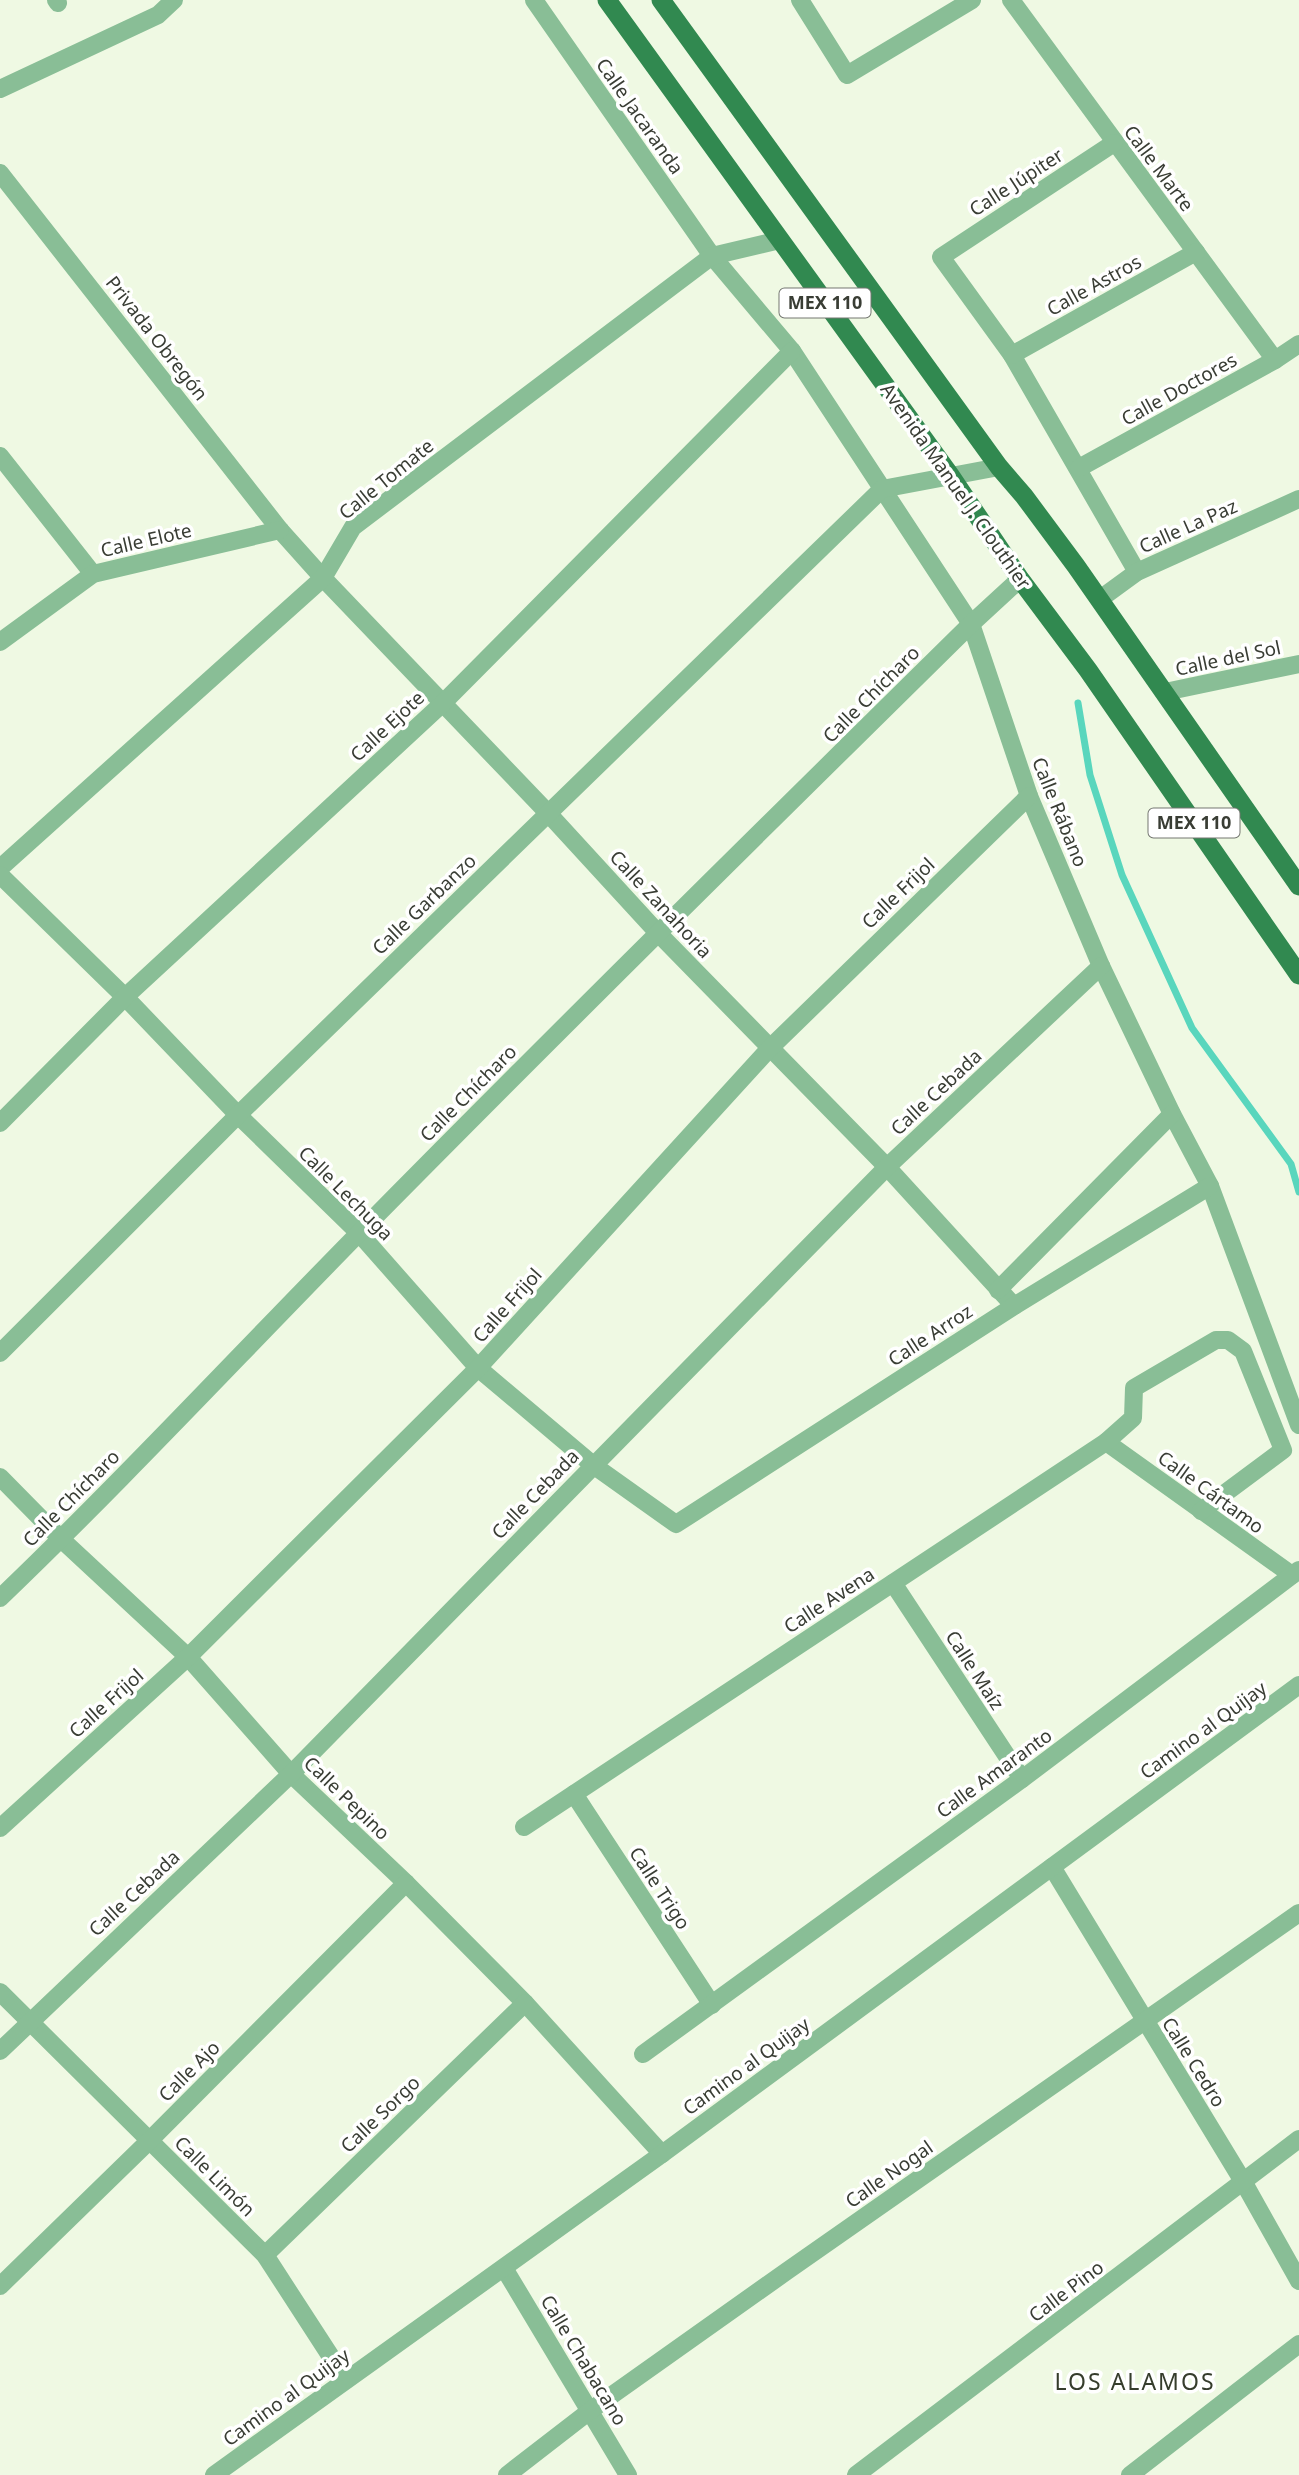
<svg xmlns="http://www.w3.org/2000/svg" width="1299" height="2475" font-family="'Noto Sans',sans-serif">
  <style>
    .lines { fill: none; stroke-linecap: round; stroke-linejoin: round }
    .stream { stroke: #59d6bd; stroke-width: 7 }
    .minor { stroke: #89be96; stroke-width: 18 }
    .primary { stroke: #318950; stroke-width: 19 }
    .labels { text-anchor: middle; stroke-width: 7; stroke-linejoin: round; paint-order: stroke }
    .shield { fill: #fff; stroke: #747771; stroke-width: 2 }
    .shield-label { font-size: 18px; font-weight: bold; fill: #393d34 }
    .street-label { font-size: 19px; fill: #393d34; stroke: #fff }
    .quarter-label { font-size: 23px; letter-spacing: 2px; fill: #363d2c; stroke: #fff }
  </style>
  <rect width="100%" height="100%" fill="#eff9e3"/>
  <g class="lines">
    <!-- stream -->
    <path class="stream" d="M1078 703 1090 775 1122 875 1192 1028 1291 1164 1299 1192"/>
    <!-- minor -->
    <g class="minor">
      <path d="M56 0 58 3"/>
      <path d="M534 0 712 256 792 351 971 624 1029 796 1101 966 1172 1114 1210 1186 1299 1425"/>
      <path d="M800 0 847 75 972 0"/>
      <path d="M1011 0 1275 360"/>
      <path d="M0 89 158 15 174 0"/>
      <path d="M1114 143 941 257 1012 355 1137 572"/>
      <path d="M0 173 280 530 323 578 547 812 658 933 887 1167 1014 1306"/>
      <path d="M1012 355 1196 252"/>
      <path d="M0 456 93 574"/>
      <path d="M1079 468 1275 360 1299 344"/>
      <path d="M1100 599 1137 572 1299 499"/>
      <path d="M0 642 93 574 280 530"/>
      <path d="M1165 692 1299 664"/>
      <path d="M0 868 323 578 353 527 712 256 780 240"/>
      <path d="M0 875 125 997 238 1115 359 1233 478 1368 593 1465 676 1524 1014 1306 1210 1186"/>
      <path d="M0 1123 125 997 443 703 792 351"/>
      <path d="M998 1290 1172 1114"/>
      <path d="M0 1353 238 1115 882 489 999 467"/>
      <path d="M1106 1442 1292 1575"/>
      <path d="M0 1477 61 1539 188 1657 291 1774 406 1883 525 2003 662 2154"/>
      <path d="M893 1583 1022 1779"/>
      <path d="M0 1598C123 1480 239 1355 359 1233 561 1028 766 826 971 624L1020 579"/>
      <path d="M574 1794 712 2005"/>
      <path d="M524 1827 1106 1442 1133 1418 1134 1388 1216 1340H1228L1243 1351 1283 1450 1201 1511"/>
      <path d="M0 1828 188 1657 478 1368 769 1049 1029 796"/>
      <path d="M1052 1867 1244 2183 1299 2281"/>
      <path d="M0 1992 265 2255 346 2380"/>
      <path d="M0 2051 291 1774 887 1167 1101 966"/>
      <path d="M643 2054 1022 1779 1299 1570"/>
      <path d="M265 2255 525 2003"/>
      <path d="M504 2268 628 2475"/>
      <path d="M0 2286 150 2140 406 1883"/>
      <path d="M214 2475 662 2154 1299 1685"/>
      <path d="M507 2475 591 2410 787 2271 1299 1913"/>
      <path d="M856 2475 1299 2139"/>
      <path d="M1130 2475 1299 2344"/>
    </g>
    <!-- primary -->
    <g class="primary">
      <path d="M607 0 950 475 1020 579 1088 670 1299 975"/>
      <path d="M661 0 999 467 1024 496 1076 566 1299 886"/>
    </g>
  </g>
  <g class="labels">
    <!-- shield labels -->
    <g class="shield">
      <rect x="779.5" y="288.5" width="91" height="29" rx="5"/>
      <rect x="1148.5" y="808.5" width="91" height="29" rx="5"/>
    </g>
    <g class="shield-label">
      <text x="825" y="309">MEX 110</text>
      <text x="1194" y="829">MEX 110</text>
    </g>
    <!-- street labels -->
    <g class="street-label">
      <text transform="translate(640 116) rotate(55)" y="7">Calle Jacaranda</text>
      <text transform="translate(1159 168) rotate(53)" y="7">Calle Marte</text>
      <text transform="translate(1016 182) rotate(-33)" y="7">Calle Júpiter</text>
      <text transform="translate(1094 285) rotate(-29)" y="7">Calle Astros</text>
      <text transform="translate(157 338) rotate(52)" y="7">Privada Obregón</text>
      <text transform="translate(1179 389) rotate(-29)" y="7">Calle Doctores</text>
      <text transform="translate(386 479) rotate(-39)" y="7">Calle Tomate</text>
      <text transform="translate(956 486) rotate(55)" y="7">Avenida Manuel J. Clouthier</text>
      <text transform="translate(1188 526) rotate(-24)" y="7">Calle La Paz</text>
      <text transform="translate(146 540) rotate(-13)" y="7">Calle Elote</text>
      <text transform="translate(1228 658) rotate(-12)" y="7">Calle del Sol</text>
      <text transform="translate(871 694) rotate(-45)" y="7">Calle Chícharo</text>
      <text transform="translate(387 726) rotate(-43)" y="7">Calle Ejote</text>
      <text transform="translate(1060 812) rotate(68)" y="7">Calle Rábano</text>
      <text transform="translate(898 893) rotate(-44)" y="7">Calle Frijol</text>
      <text transform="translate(424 904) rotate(-44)" y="7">Calle Garbanzo</text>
      <text transform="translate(661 904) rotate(47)" y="7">Calle Zanahoria</text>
      <text transform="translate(936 1092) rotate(-43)" y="7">Calle Cebada</text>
      <text transform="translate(468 1093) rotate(-45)" y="7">Calle Chícharo</text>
      <text transform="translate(346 1193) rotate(45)" y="7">Calle Lechuga</text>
      <text transform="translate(507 1305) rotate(-48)" y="7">Calle Frijol</text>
      <text transform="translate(930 1335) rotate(-33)" y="7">Calle Arroz</text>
      <text transform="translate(1211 1492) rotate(36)" y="7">Calle Cártamo</text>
      <text transform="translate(535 1494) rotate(-46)" y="7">Calle Cebada</text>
      <text transform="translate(71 1498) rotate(-45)" y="7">Calle Chícharo</text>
      <text transform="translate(829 1600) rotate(-33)" y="7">Calle Avena</text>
      <text transform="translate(975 1670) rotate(57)" y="7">Calle Maíz</text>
      <text transform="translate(106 1703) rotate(-42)" y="7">Calle Frijol</text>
      <text transform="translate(1203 1730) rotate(-36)" y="7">Camino al Quijay</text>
      <text transform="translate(994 1773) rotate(-36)" y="7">Calle Amaranto</text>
      <text transform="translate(347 1798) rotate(44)" y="7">Calle Pepino</text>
      <text transform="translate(660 1888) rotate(57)" y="7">Calle Trigo</text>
      <text transform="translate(134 1893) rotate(-43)" y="7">Calle Cebada</text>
      <text transform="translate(1194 2062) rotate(58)" y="7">Calle Cedro</text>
      <text transform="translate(746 2066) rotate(-36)" y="7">Camino al Quijay</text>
      <text transform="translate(189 2071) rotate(-45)" y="7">Calle Ajo</text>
      <text transform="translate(380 2114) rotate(-44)" y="7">Calle Sorgo</text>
      <text transform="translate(889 2174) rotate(-35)" y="7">Calle Nogal</text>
      <text transform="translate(215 2176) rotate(45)" y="7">Calle Limón</text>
      <text transform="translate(1066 2291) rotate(-37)" y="7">Calle Pino</text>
      <text transform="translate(584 2360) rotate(59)" y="7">Calle Chabacano</text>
      <text transform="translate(286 2397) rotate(-36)" y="7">Camino al Quijay</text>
    </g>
    <!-- quarter labels -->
    <g class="quarter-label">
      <text x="1135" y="2390">LOS ALAMOS</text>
    </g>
  </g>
</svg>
